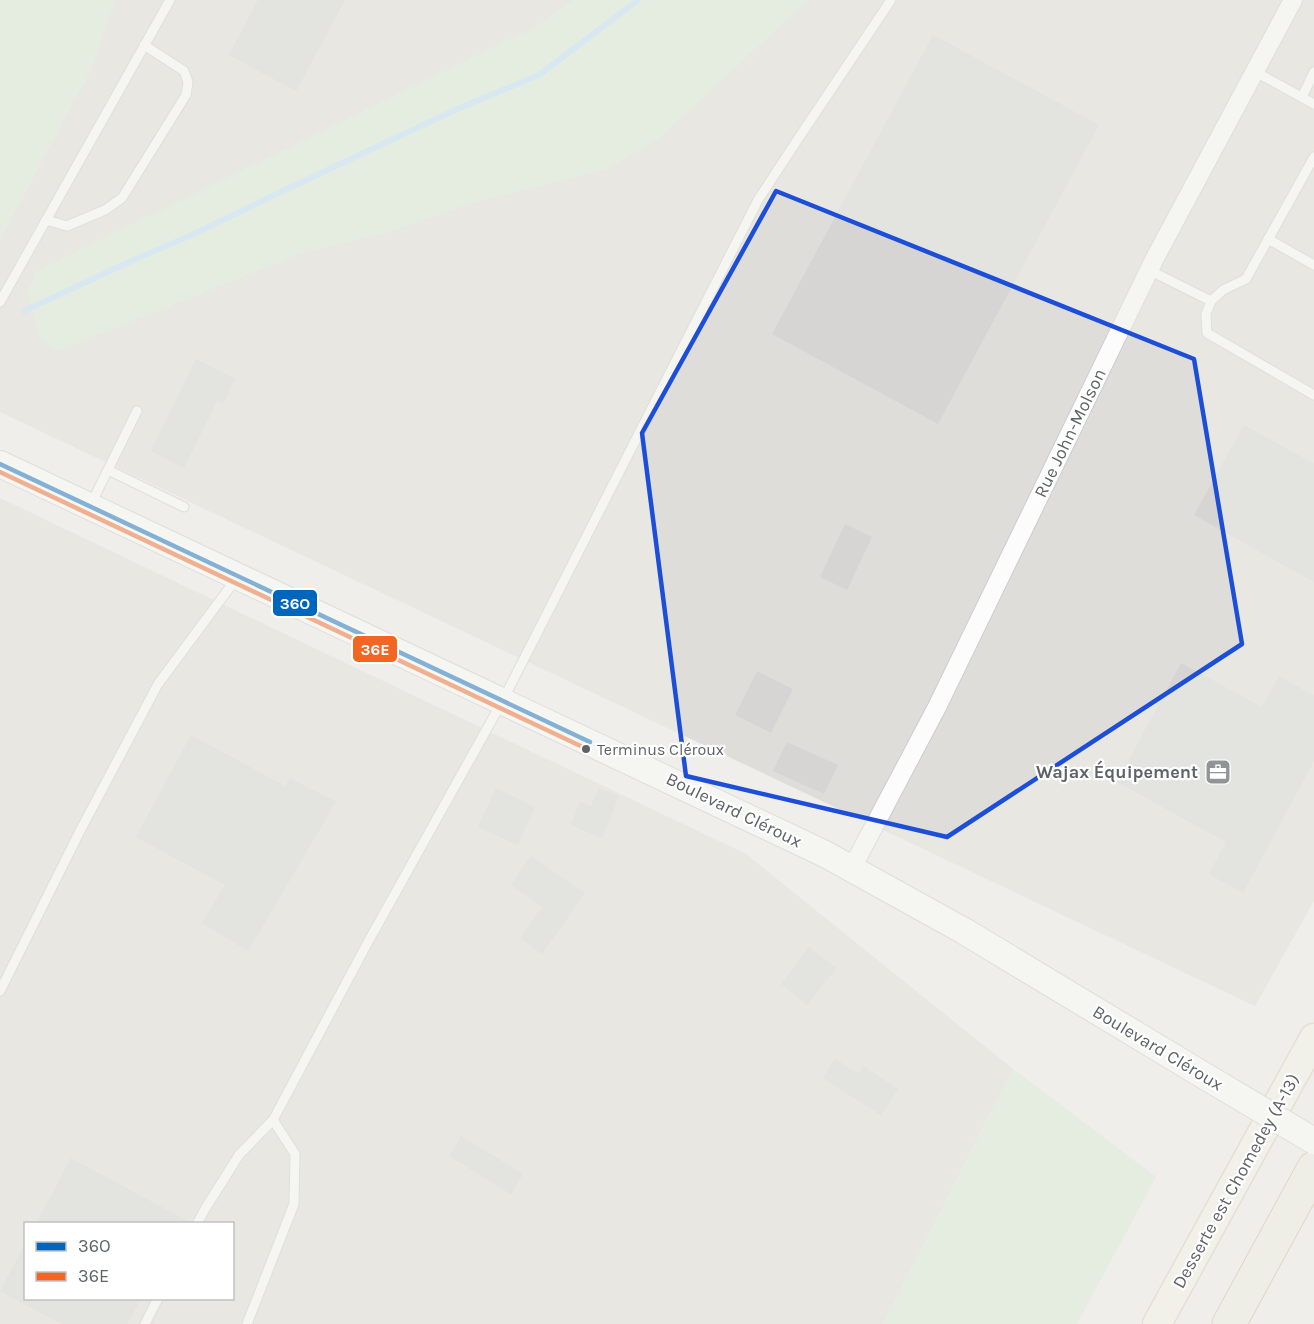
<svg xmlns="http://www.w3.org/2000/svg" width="1314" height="1324" font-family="Karla,sans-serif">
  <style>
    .industrial { fill: #dfddda; fill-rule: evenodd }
    .green { fill: #d8ebd6 }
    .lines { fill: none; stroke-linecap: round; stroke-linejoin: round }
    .stream { stroke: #bfe0f9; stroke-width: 6 }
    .building { fill: #d6d5d3 }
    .lane-casing { stroke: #cbcccc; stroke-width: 11 }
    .street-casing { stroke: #cbcccc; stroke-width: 20 }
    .secondary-casing { stroke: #cacacb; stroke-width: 28 }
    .primary-casing { stroke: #d7ceb8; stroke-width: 31 }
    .highway-casing { stroke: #c8b996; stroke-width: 35 }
    .lane { stroke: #fdfcfc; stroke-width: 9 }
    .street { stroke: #fdfcfc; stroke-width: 18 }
    .secondary { stroke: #fdfcfc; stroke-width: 26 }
    .primary { stroke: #f4f2e9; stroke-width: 28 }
    .highway { stroke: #f0ede3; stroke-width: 33 }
    .secondary-bridge-casing { stroke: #cacacb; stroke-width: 28; stroke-linecap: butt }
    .secondary-bridge { stroke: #fdfcfc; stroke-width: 26 }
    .bus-1-casing { stroke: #fff; stroke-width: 9 }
    .bus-2-casing { stroke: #fff; stroke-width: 9 }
    .bus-1 { stroke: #0065bd; stroke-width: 4.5 }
    .bus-2 { stroke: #f26522; stroke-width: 4.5 }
    .marked { fill: none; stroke: #1d4ed8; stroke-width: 4.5; stroke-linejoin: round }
    .bus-dot { fill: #5f6368; stroke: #fff; stroke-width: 2 }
    .labels { text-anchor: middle; stroke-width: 4.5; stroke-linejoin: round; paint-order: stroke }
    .bus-label { font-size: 16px; fill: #5f6368; stroke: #fff; text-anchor: start }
    .street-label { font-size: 18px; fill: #5f6368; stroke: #fff }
    .poi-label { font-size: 18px; font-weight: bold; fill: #5f6368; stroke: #fff; text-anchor: end }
    .line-badge { stroke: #fff; stroke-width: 2 }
    .badge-label { font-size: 16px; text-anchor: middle; font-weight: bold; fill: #fff }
  </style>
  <rect width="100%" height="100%" fill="#efeeea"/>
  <!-- industrial -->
  <g class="industrial">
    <path d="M115 0H1314V901L1255 1006 0 412V239L91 69Z"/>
    <path d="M0 498 746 854 1013 1069 883 1324H0ZM26 1224H232V1298H26Z"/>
  </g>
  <!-- green -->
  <g class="green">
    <path d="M0 0H115L91 69 0 239Z"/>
    <path d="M573 0H808L658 139 606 169 472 203 386 233 305 252 58 351 41 340 27 292 37 271 493 47 534 28Z"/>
    <path d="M1013 1069 1156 1177 1077 1324H883Z"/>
  </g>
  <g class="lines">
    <!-- stream -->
    <path class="stream" d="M24 311 129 262 194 234 287 189 455 110 539 75 638 0"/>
  </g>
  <!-- building -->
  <g class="building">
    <path d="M258 0H345L296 91 229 55Z"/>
    <path d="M933 35 1099 125 938 424 772 334Z"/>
    <path d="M196 359 235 379 223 404 217 401 184 468 151 451Z"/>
    <path d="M1244 425 1314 464V582L1194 515Z"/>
    <path d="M845 524 872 537 847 590 820 577Z"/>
    <path d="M1181 663 1262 707 1279 676 1314 696V761L1243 893 1209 874 1226 842 1117 782Z"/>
    <path d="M757 671 793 689 771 733 735 715Z"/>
    <path d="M191 735 285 786 290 778 336 802 248 951 202 923 225 885 136 837Z"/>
    <path d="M787 742 838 765 824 794 773 771Z"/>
    <path d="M496 788 535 807 518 845 478 827Z"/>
    <path d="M599 788 619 796 602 838 571 825 580 802 591 806Z"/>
    <path d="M531 856 585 893 542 954 520 938 542 907 511 885Z"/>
    <path d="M809 947 836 968 807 1005 781 984Z"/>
    <path d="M835 1059 859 1074 863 1066 898 1089 881 1115 823 1078Z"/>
    <path d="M461 1136 523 1174 511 1194 449 1156Z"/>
    <path d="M71 1158 191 1223 190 1224H36Z"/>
    <path d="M26 1243V1299H141L127 1324H61L0 1291Z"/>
  </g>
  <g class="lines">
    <!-- lane casing -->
    <g class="lane-casing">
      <g id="lane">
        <path d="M1254 71 1314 104"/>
        <path d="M1302 97 1314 72"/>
        <path d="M1314 157 1246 279 1223 290 1211 301 1206 314 1207 333 1314 395"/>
        <path d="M46 220 67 226 105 210 122 198 186 95 188 82 184 71 144 45"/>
        <path d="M1268 239 1314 265"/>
        <path d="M1149 270 1211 301"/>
        <path d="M0 302 170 0"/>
        <path d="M108 470 184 507"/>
        <path d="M91 504 137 411"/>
        <path d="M0 991 80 831 158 684 236 579"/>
        <path d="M197 1224 205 1209 239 1155 273 1120 368 942 503 700 758 200 798 139 891 0"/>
        <path d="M145 1324 158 1298"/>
        <path d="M247 1324 294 1204 295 1154 273 1120"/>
      </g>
    </g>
    <!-- street casing -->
    <g class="street-casing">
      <path id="street" d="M852 868 937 707 1155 258 1293 0"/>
    </g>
    <!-- secondary casing -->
    <g class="secondary-casing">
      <path id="secondary" d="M0 464 825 854 964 931 1198 1072"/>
    </g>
    <!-- primary casing -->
    <g class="primary-casing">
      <path id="primary" d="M1157 1324 1314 1038"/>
    </g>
    <!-- highway casing -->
    <g class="highway-casing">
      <path id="highway" d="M1229 1324 1314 1168"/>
    </g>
    <!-- lane -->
    <use href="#lane" class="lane"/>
    <!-- street -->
    <use href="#street" class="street"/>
    <!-- secondary -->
    <use href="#secondary" class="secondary"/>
    <!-- primary -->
    <use href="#primary" class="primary"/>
    <!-- highway -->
    <use href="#highway" class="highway"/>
    <!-- secondary-bridge casing -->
    <g class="secondary-bridge-casing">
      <path id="secondary-bridge" d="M1198 1072 1314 1141"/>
    </g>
    <!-- secondary-bridge -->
    <use href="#secondary-bridge" class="secondary-bridge"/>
    <!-- bus-1 casing -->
    <g class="bus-1-casing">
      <path id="bus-1" d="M0 464 590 742"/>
    </g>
    <!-- bus-2 casing -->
    <g class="bus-2-casing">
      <path id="bus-2" d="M0 472 587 749"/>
    </g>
    <!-- bus-1 -->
    <use href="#bus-1" class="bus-1"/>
    <!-- bus-2 -->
    <use href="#bus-2" class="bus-2"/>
  </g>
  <!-- marked area -->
  <path d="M0 0H1314V1324H0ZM776 191 1194 359 1242 644 947 837 686 776 642 433Z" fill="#efeeea" fill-opacity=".55" fill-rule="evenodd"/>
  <path class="marked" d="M776 191 1194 359 1242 644 947 837 686 776 642 433Z"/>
  <!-- icons -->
  <defs>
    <g id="office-square" transform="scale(1.35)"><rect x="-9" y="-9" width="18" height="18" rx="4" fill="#919496" stroke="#fff"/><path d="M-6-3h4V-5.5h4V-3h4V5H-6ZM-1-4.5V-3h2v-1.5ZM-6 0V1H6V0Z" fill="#fff"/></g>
  </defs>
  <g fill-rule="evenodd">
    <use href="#office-square" x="1218" y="772"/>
  </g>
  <!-- markers -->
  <circle class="bus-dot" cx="586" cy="749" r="5"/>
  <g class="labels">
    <!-- bus labels -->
    <g class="bus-label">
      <text x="597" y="755">Terminus Cléroux</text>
    </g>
    <!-- street labels -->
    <g class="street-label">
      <text transform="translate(1070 433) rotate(-64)" y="6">Rue John-Molson</text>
      <text transform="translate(734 810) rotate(26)" y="6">Boulevard Cléroux</text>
      <text transform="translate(1158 1048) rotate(31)" y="6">Boulevard Cléroux</text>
      <text transform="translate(1236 1181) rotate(-61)" y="6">Desserte est Chomedey (A-13)</text>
    </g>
    <!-- poi labels -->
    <g class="poi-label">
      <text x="1198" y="778">Wajax Équipement</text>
    </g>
  </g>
  <g class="line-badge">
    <rect x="272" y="589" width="46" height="28" rx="6" fill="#0065bd"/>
    <rect x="352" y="635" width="46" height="28" rx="6" fill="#f26522"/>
  </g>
  <g class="badge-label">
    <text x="295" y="609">36O</text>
    <text x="375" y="655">36E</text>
  </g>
  <!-- legend -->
  <rect x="24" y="1222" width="210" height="78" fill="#ffffff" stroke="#bfc1c3" stroke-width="1.5"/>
  <rect x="36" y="1242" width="30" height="9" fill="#0065bd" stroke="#bfc1c3" stroke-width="1.5"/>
  <text x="78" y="1252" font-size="18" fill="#5f6368">36O</text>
  <rect x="36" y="1272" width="30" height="9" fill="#f26522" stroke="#bfc1c3" stroke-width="1.5"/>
  <text x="78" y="1282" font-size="18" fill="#5f6368">36E</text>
</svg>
